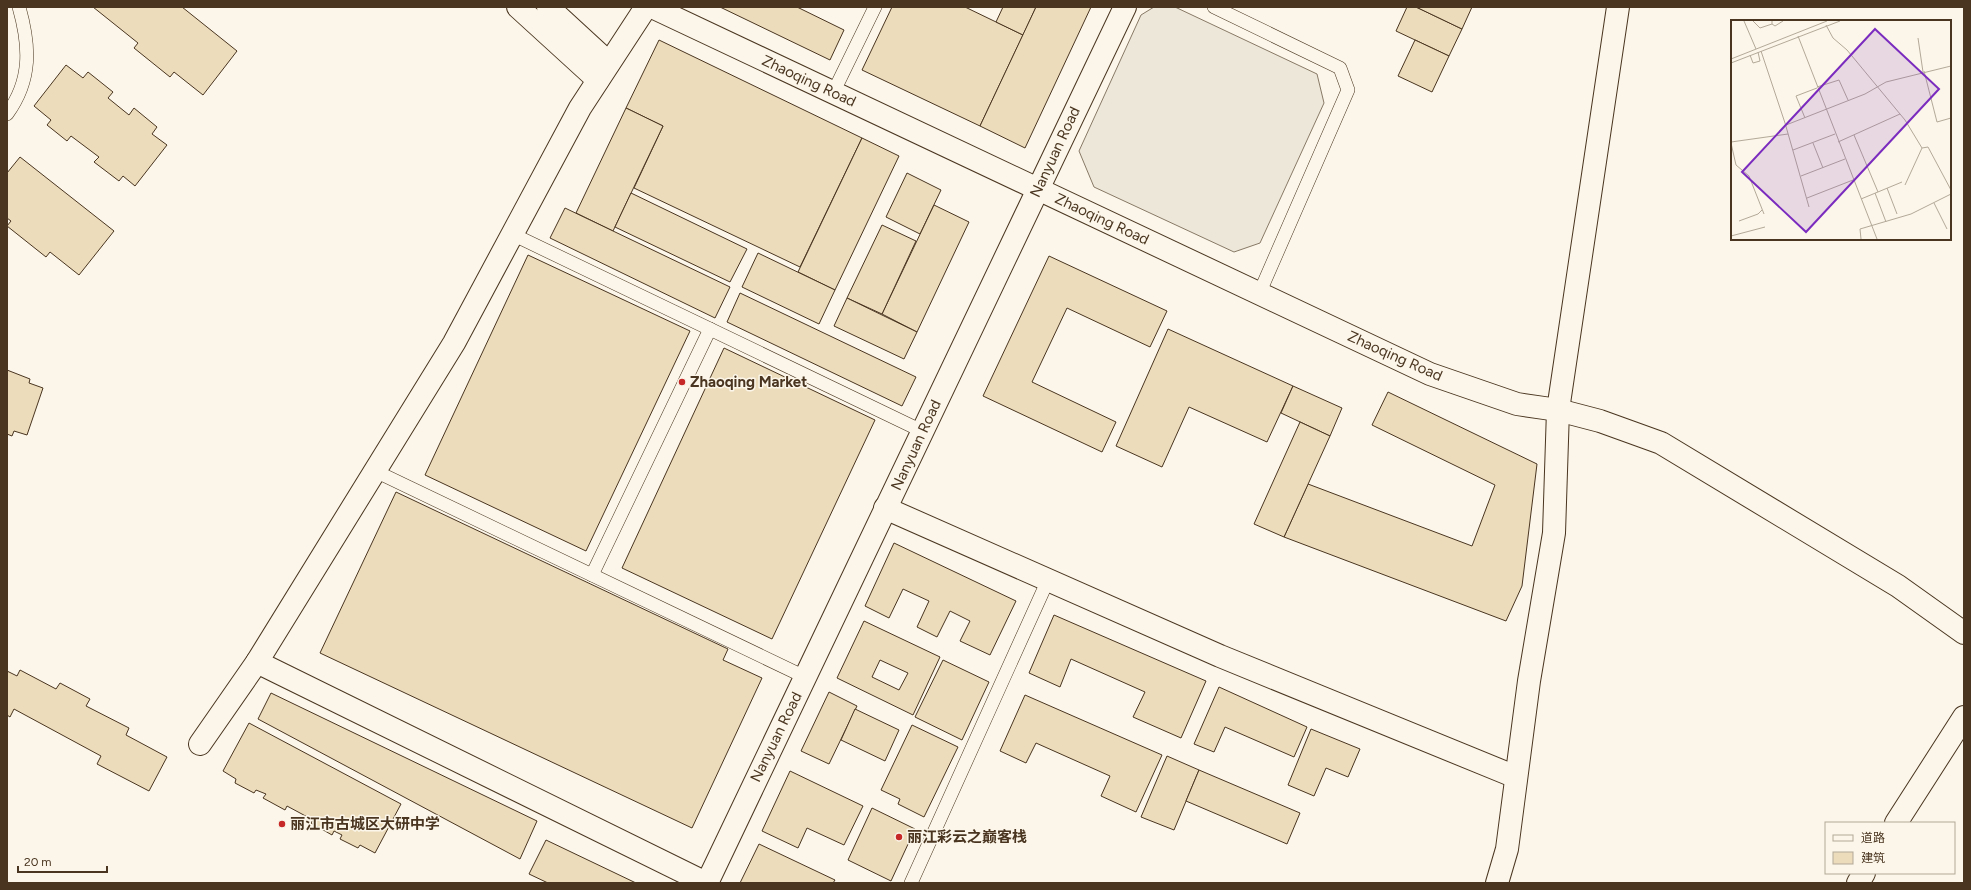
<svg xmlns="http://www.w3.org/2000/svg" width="1971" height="890" font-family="Figtree,'Noto Sans SC',sans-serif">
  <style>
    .parking { fill: #ede7d9; stroke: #887966 }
    .building { fill: #ecdcbc; stroke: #4a3520; fill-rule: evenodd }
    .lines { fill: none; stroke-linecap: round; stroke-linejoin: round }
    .lane-casing { stroke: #4a3520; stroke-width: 14 }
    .street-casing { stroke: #4a3520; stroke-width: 24 }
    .lane { stroke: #fbf6e9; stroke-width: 13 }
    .street { stroke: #fbf6e9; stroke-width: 22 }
    .poi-dot { fill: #c62828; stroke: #fbf6e9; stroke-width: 1.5 }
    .labels { text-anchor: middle; stroke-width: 3; stroke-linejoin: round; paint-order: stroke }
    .street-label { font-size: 15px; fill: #4a3520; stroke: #fbf6e9 }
    .poi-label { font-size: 15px; font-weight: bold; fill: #4a3520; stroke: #fbf6e9; text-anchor: start }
    .inset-road { fill: none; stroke: #b4a999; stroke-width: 1 }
    .view { fill: #7b2cbf; fill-opacity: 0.15; stroke: #7b2cbf; stroke-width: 2 }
    .inset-edge { fill: none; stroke: #4a3520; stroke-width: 2 }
  </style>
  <rect width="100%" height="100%" fill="#fbf6e9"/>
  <!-- parking -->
  <path class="parking" d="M1154 7H1175L1317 74 1324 103 1260 243 1234 252 1094 187 1079 151 1141 15Z"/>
  <!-- building -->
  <g class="building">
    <path d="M93 7H182L237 51 203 95 174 72 170 77 134 48 138 43Z"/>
    <path d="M720 7H797L844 30 830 60Z"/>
    <path d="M892 7H965L1023 35 980 126 862 70Z"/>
    <path d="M1003 7H1036L1023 35 996 22Z"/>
    <path d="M1036 7H1091L1025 148 980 126Z"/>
    <path d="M1407 7H1416L1462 29 1449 56 1396 31Z"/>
    <path d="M1416 7H1472L1462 29Z"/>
    <path d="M659 40 862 138 800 267 634 188 663 126 626 108Z"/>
    <path d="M1415 40 1449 56 1432 92 1398 76Z"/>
    <path d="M66 65 83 78 88 72 113 92 108 98 129 115 134 108 157 127 152 134 167 145 135 186 123 176 119 181 94 162 99 157 71 136 67 141 47 125 51 120 34 106Z"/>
    <path d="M626 108 663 126 613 231 576 213Z"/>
    <path d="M862 138 899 156 835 290 798 272Z"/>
    <path d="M20 157 114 231 79 275 50 252 46 257 7 226 11 221 7 218V173Z"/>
    <path d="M907 173 941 190 920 234 886 217Z"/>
    <path d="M631 193 747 249 730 282 615 227Z"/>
    <path d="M934 205 969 222 917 332 882 314Z"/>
    <path d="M565 208 730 287 715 318 550 238Z"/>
    <path d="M882 225 916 241 882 314 847 298Z"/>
    <path d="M758 253 835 290 819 324 742 287Z"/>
    <path d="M528 255 690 331 586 551 425 475Z"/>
    <path d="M1049 256 1167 311 1150 347 1067 308 1032 382 1116 422 1102 452 983 396Z"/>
    <path d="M740 293 916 377 902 406 727 322Z"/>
    <path d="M847 298 917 332 904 359 834 326Z"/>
    <path d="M1168 329 1293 386 1267 442 1189 407 1162 467 1116 446Z"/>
    <path d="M724 348 875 420 772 639 622 568Z"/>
    <path d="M7 370 30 379 29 383 43 388 27 435 14 431 12 436 7 434Z"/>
    <path d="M1293 386 1342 408 1330 436 1281 413Z"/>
    <path d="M1388 392 1537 464 1522 586 1506 621 1284 537 1308 484 1472 546 1495 485 1372 425Z"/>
    <path d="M1300 422 1330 436 1284 537 1254 524Z"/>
    <path d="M396 492 728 649 723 660 762 678 692 828 320 653Z"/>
    <path d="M894 543 1016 601 990 655 960 641 970 621 950 611 937 637 917 627 929 601 903 589 889 618 865 606Z"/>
    <path d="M1054 615 1206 681 1181 738 1133 717 1145 692 1071 659 1060 687 1029 673Z"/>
    <path d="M864 621 940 657 913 715 837 678ZM880 660 908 673 899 690 872 677Z"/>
    <path d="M943 660 989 682 962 740 915 717Z"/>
    <path d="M20 670 56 689 60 683 90 699 86 706 129 728 126 735 167 757 149 791 97 764 101 756 14 709 10 717 7 715V671L17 676Z"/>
    <path d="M1219 687 1307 727 1294 757 1225 727 1214 752 1194 744Z"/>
    <path d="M829 692 857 706 829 764 801 751Z"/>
    <path d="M271 693 537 821 520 859 258 719Z"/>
    <path d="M1025 695 1162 755 1136 812 1101 796 1110 776 1036 743 1026 763 1000 751Z"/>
    <path d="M855 709 899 730 885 761 841 740Z"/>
    <path d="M249 723 401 804 375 853 360 845 358 848 340 839 342 835 334 831 332 835 311 823 313 820 287 806 285 810 263 798 266 794 256 790 254 793 235 783 236 779 223 771Z"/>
    <path d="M912 725 958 747 924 817 898 804 900 799 881 790Z"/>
    <path d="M1311 729 1360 749 1348 777 1326 768 1314 796 1288 785Z"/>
    <path d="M1167 756 1199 770 1174 830 1141 817Z"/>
    <path d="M1199 770 1300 813 1287 844 1186 801Z"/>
    <path d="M790 771 863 806 844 845 807 828 798 848 762 831Z"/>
    <path d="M872 808 915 829 891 881 848 860Z"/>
    <path d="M546 840 636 883H548L529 874Z"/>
    <path d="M759 844 835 880 833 883H740Z"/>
  </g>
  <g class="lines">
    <!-- lane casing -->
    <g class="lane-casing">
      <g id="lane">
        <path d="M1214 7 1340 68 1348 90 1259 294"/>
        <path d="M833 93 875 7"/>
        <path d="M7 114C32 80 30 46 19 7"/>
        <path d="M512 234 922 431"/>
        <path d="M375 471 805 677"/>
        <path d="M592 575 710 329"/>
        <path d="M911 883 1048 580"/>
      </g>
    </g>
    <!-- street casing -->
    <g class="street-casing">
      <g id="street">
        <path d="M518 7 598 80"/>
        <path d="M548 7 609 63"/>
        <path d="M652 7 1430 374 1517 404 1558 410 1600 421 1661 443 1898 586 1964 633"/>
        <path d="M885 508 1220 656 1516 777"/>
        <path d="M257 662 706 883"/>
        <path d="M200 744 257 662 454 343 580 108 646 7"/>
        <path d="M1896 823 1964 717"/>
        <path d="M707 883 1125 7"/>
        <path d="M1497 883 1507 849 1529 681 1554 533 1558 410 1618 7"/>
        <path d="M1858 883 1864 873"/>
      </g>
    </g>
    <!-- lane -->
    <use href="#lane" class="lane"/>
    <!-- street -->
    <use href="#street" class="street"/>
  </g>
  <!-- markers -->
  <g class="poi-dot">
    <circle cx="682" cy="382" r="4"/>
    <circle cx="282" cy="824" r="4"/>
    <circle cx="899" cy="837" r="4"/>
  </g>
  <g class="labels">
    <!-- street labels -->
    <g class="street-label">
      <text transform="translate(809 81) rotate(25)" y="5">Zhaoqing Road</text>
      <text transform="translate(1055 152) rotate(-65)" y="5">Nanyuan Road</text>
      <text transform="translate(1102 219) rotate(25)" y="5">Zhaoqing Road</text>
      <text transform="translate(1395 356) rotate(24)" y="5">Zhaoqing Road</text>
      <text transform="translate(916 445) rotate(-65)" y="5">Nanyuan Road</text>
      <text transform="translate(776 737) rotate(-64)" y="5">Nanyuan Road</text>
    </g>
    <!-- poi labels -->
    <g class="poi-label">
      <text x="690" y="387">Zhaoqing Market</text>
      <text x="290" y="829">丽江市古城区大研中学</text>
      <text x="907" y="842">丽江彩云之巅客栈</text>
    </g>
  </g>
  <!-- overview -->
  <g transform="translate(1731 20)">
    <rect width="220" height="220" fill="#fbf6e9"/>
    <path class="inset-road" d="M13 1 25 29M22 1 29 8 41 4M41 1V4L44 6 52 1M95 5 102 18 116 30 174 100 191 128 197 127 220 170M67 16 146 219M187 18 192 52M30 31 54 103 78 187M19 35 22 43 29 41 27 32M0 39 96 1M0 43 109 1M193 51 206 102 220 98M86 67 108 60 117 80M74 98 65 76 86 68M55 105 134 74 155 62 220 46M123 115 147 172M0 122 57 114M107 122 169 94M0 123 5 145 18 156 33 194M82 123 92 148M62 130 104 114M70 156 114 139M174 165 191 128M156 168 166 194M144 173 155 202M76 178 122 160M130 179 171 162M203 183 216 209M8 201 27 194 31 190M0 216 34 207M130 219 129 209 180 194 220 174"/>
    <path class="view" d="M144 9 208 69 75 212 11 152Z"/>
    <rect width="220" height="220" class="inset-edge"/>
  </g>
  <!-- border -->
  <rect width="1971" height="890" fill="none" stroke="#4a3520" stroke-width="16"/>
  <!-- legend -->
  <rect x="1825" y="822" width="130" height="52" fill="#fbf6e9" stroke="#b4a999"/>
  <rect x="1833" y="835" width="20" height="6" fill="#fbf6e9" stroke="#b4a999"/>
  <text x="1861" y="842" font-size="12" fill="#4a3520">道路</text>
  <rect x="1833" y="852" width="20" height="12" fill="#ecdcbc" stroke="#b4a999"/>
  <text x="1861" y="862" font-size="12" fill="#4a3520">建筑</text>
  <!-- scale -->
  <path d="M18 866v6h89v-6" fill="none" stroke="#4a3520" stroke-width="2"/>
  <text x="24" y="866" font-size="12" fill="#4a3520" stroke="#fbf6e9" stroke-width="3" paint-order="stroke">20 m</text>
</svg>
